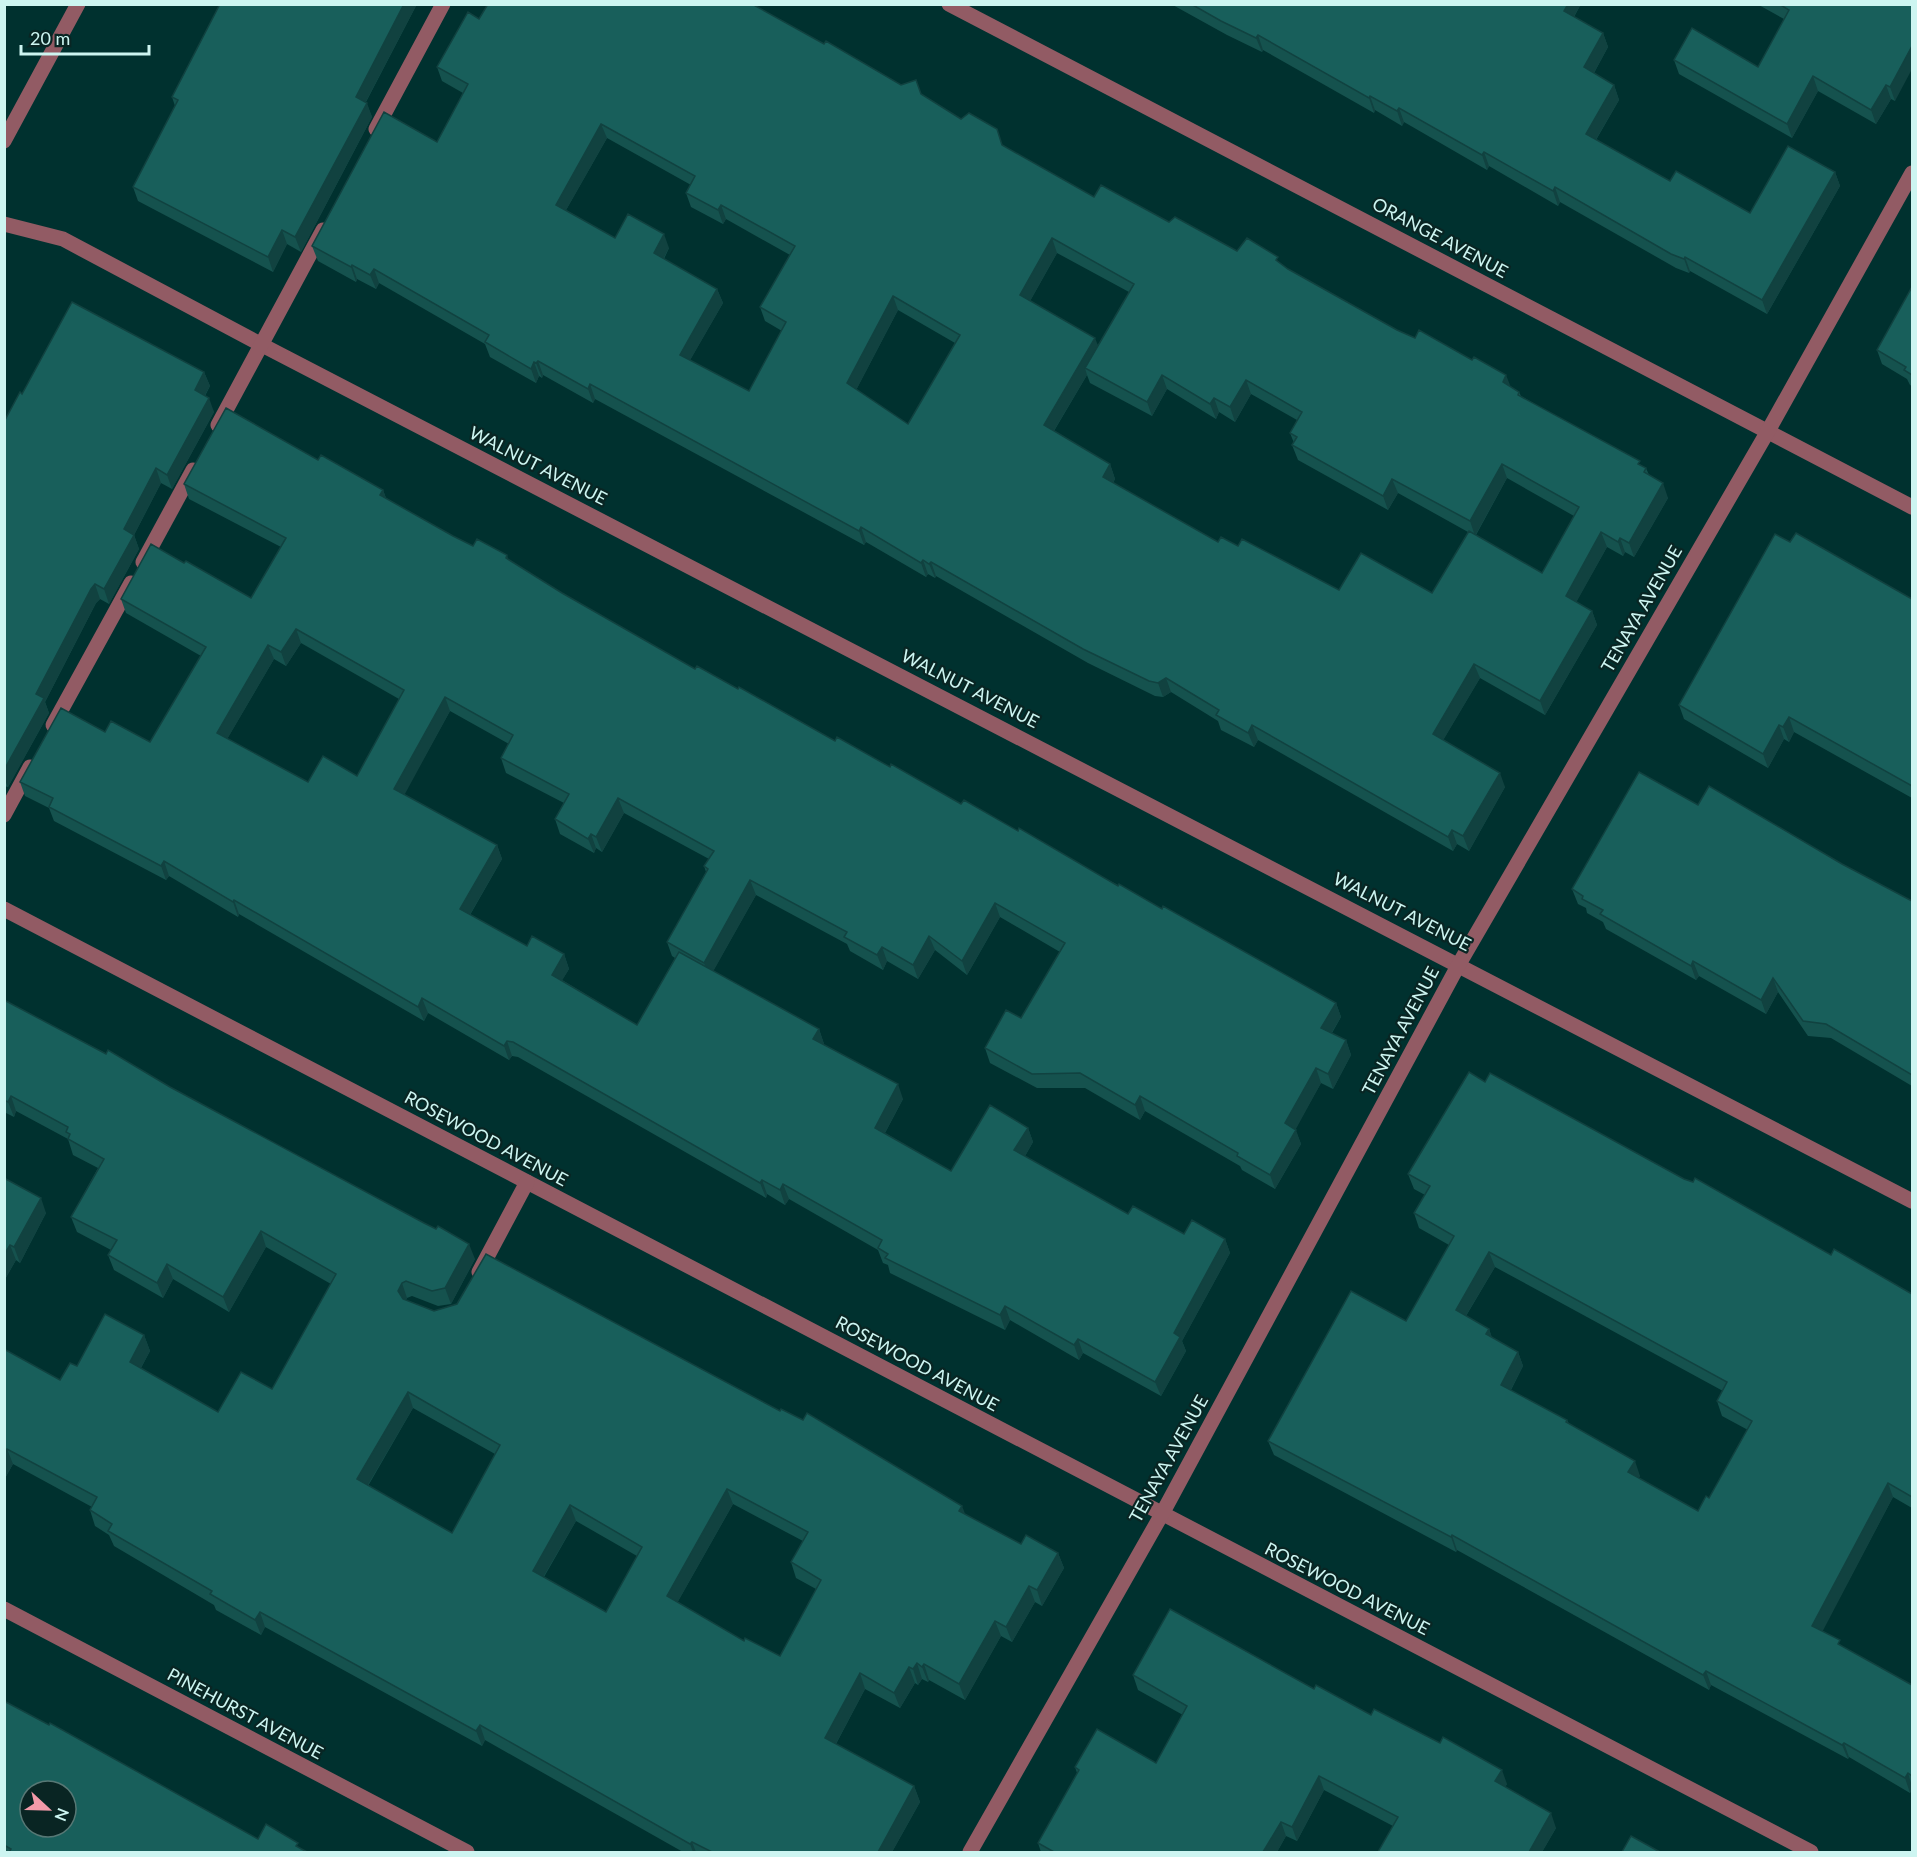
<svg xmlns="http://www.w3.org/2000/svg" width="1917" height="1857" font-family="Lato,sans-serif">
  <style>
    .lines { fill: none; stroke-linecap: round; stroke-linejoin: round }
    .minor { stroke: #925b64; stroke-width: 15 }
    .wall { fill: #15524e; fill-rule: evenodd }
    .shaded-wall { fill: #114240 }
    .building { fill: #185f5b; stroke: #114240; stroke-width: 1.5; fill-rule: evenodd }
    .labels { text-anchor: middle; stroke-width: 4.5; stroke-linejoin: round; paint-order: stroke }
    .street-label { font-size: 18px; fill: #cdf5f1; stroke: #092523 }
  </style>
  <rect width="100%" height="100%" fill="#00312f"/>
  <g class="lines">
    <!-- minor -->
    <g class="minor">
      <path d="M949 4 1912 507"/>
      <path d="M376 129 443 4"/>
      <path d="M4 141 78 4"/>
      <path d="M4 224 63 239 262 345 1912 1201"/>
      <path d="M218 425 323 230"/>
      <path d="M143 562 193 470"/>
      <path d="M53 725 131 583"/>
      <path d="M4 815 30 767"/>
      <path d="M4 909 1811 1852"/>
      <path d="M479 1272 527 1182"/>
      <path d="M4 1609 467 1852"/>
      <path d="M970 1852 1162 1514 1459 964 1768 431 1912 173"/>
    </g>
  </g>
  <!-- wall -->
  <g class="wall">
    <path d="M417 4 366 102 372 117 301 252 287 244 273 272 138 201 133 187 175 106 172 97Z"/>
    <path d="M1171 4H1581L1574 17 1603 33 1608 47 1594 73 1614 85 1619 100 1596 140 1670 181 1750 213 1835 172 1840 186 1767 314 1690 271 1689 273 1676 268 1560 202 1558 206 1489 166 1487 170 1404 122 1402 126 1375 110 1374 113 1263 50 1262 52 1227 35Z"/>
    <path d="M1757 4H1912L1895 101 1891 99 1876 124 1818 91 1792 138 1679 74 1674 60 1758 67 1784 19Z"/>
    <path d="M479 19 901 85 921 94 1003 146 1094 197 1169 222 1237 251 1281 264 1288 269 1397 330 1510 387 1519 392 1521 396 1646 468 1649 475 1668 498 1634 557 1625 552 1623 556 1607 547 1576 602 1592 611 1597 625 1545 715 1480 678 1443 740 1505 787 1469 851 1457 844 1453 851 1258 740 1254 747 1221 730 1218 721 1171 692 1163 697 1155 696 1088 663 936 576 935 578 928 574 926 577 866 542 864 545 595 399 593 403 543 375 542 378 539 376 536 383 490 357 485 344 379 283 376 289 357 279 356 282 318 261 312 246 437 142 463 93 442 81 437 67ZM607 138 691 185 686 193 691 207 723 224 726 219 790 255 760 307 765 321 782 331 749 391 690 360 723 303 717 289 664 259 669 248 615 238 566 210ZM1057 253 1129 292 1098 345 1030 301ZM898 310 955 343 908 424 856 390ZM1087 375 1090 383 1152 416 1167 389 1216 419 1219 412 1235 422 1251 394 1297 420 1290 433 1294 443 1292 445 1298 460 1388 510 1398 493 1468 532 1432 593 1339 590 1238 546 1218 542 1113 483 1115 479 1110 464 1054 431ZM1507 478 1574 516 1542 573 1476 535Z"/>
    <path d="M1912 287V386L1910 385 1907 379 1882 364 1877 350Z"/>
    <path d="M204 372 210 386 205 396 214 412 172 489 161 483 134 535 139 549 109 604 100 599 96 603 45 702 49 713 8 787 4 786V422L22 394Z"/>
    <path d="M318 460 383 490 386 498 453 536 473 546 507 555 508 560 562 593 695 669 738 689 835 741 890 767 961 804 1018 831 1336 1003 1341 1017 1332 1033 1346 1040 1351 1055 1333 1089 1321 1083 1295 1129 1301 1144 1275 1189 1242 1170 1240 1166 1145 1111 1140 1120 1085 1088H1037L990 1063 985 1048 1021 1018 1060 952 1000 917 967 975 935 950 918 979 887 961 883 970 850 951 847 944 756 895 713 971 819 1029 824 1044V1045L903 1099 885 1133 951 1171 1028 1128 1033 1142 1025 1156 1128 1214 1184 1234 1225 1239 1230 1253 1182 1341 1186 1351 1161 1396 1083 1353 1079 1360 1010 1320 1005 1330 890 1273 888 1265 883 1263 878 1250 789 1199 785 1205 767 1194 766 1198 518 1057 512 1056 509 1060 428 1013 424 1021 239 914 238 917 169 876 166 880 54 821 49 808 25 796 20 782 105 732 150 742 201 656 126 613 121 599 184 563 251 598 281 547 189 499 184 484ZM301 643 399 699 357 776 308 782 227 739 274 659 286 666ZM450 711 509 744 501 758 506 773 564 803 555 819 560 834 594 853 596 848 602 852 624 813 709 859 704 866 706 872 667 942 672 956 675 958 637 1025 562 980 569 969 564 954 527 946 470 915 502 859 497 845 404 794Z"/>
    <path d="M1790 542 1912 599V798L1794 732 1789 742 1784 739 1768 768 1684 719 1679 705Z"/>
    <path d="M1698 805 1842 864 1912 901V1086L1831 1038 1808 1036 1778 992 1766 1014 1699 976 1696 980 1606 929 1603 922 1587 913 1586 908 1578 904 1572 889Z"/>
    <path d="M4 1000 170 1087 475 1259 451 1304 438 1306 412 1296 407 1298 406 1300 965 1514 1021 1544 1058 1553 1064 1568 1042 1606 1035 1602 1012 1642 1001 1636 965 1700 929 1680 928 1682 922 1679 918 1685 915 1683 900 1708 865 1689 836 1744 914 1786 920 1802 892 1852H683L485 1740 482 1746 265 1627 261 1635 216 1610 214 1605 114 1546 109 1535 95 1526 90 1510 92 1507 13 1464 4 1480V1349L60 1380 77 1366 144 1335 150 1351 141 1368 218 1412 272 1389 331 1284 266 1247 229 1312 173 1279 163 1298 114 1270 108 1255 111 1250 77 1232 71 1217 98 1168 73 1155 68 1139 16 1111 14 1117 4 1112ZM413 1408 495 1454 452 1533 368 1486ZM733 1504 803 1541 791 1562 796 1578 816 1589 780 1656 744 1641 677 1603ZM576 1521 637 1556 606 1612 544 1577Z"/>
    <path d="M1485 1082 1684 1179 1831 1255 1912 1294V1508L1893 1497 1822 1631 1842 1646 1912 1685V1789L1910 1793 1849 1757 1848 1759 1711 1685 1709 1690 1457 1550 1456 1552 1274 1455 1268 1441 1406 1321 1449 1245 1419 1228 1414 1213 1425 1195 1414 1189 1408 1174ZM1495 1267 1723 1391 1717 1401 1722 1416 1748 1430 1709 1498 1698 1511 1638 1478 1640 1476 1569 1424 1567 1420 1511 1390 1523 1366 1518 1352 1492 1338 1489 1329 1466 1316Z"/>
    <path d="M4 1178 46 1213 20 1263 16 1260 4 1281Z"/>
    <path d="M1133 1675 1314 1689 1371 1715 1507 1784 1505 1787 1556 1828 1542 1852H1378L1393 1826 1324 1790 1297 1841 1286 1836 1277 1852H1041L1038 1843 1077 1773 1075 1767 1156 1763 1183 1715 1138 1690Z"/>
    <path d="M4 1701 258 1839 300 1848 307 1852H4Z"/>
  </g>
  <!-- shaded-wall -->
  <g class="shaded-wall">
    <path d="M404 4H417L361 111 356 97Z"/>
    <path d="M1568 4H1581L1569 25 1564 11Z"/>
    <path d="M1603 33 1608 47 1589 82 1584 67Z"/>
    <path d="M1258 35 1263 50 1262 52 1256 38Z"/>
    <path d="M1912 46V69L1895 101 1890 87Z"/>
    <path d="M1813 76 1818 91 1792 138 1787 124Z"/>
    <path d="M1614 85 1619 100 1591 148 1586 134Z"/>
    <path d="M1886 85 1891 99 1876 124 1871 110Z"/>
    <path d="M1370 96 1375 110 1374 113 1369 98Z"/>
    <path d="M367 103 372 117 301 252 295 237Z"/>
    <path d="M1399 108 1404 122 1402 126 1397 111Z"/>
    <path d="M601 124 607 138 561 219 556 205Z"/>
    <path d="M1484 152 1489 166 1487 170 1482 155Z"/>
    <path d="M1835 172 1840 186 1767 314 1762 300Z"/>
    <path d="M1555 187 1560 202 1558 206 1553 191Z"/>
    <path d="M721 205 726 219 723 224 718 210Z"/>
    <path d="M282 230 287 244 273 272 268 257Z"/>
    <path d="M664 234 669 248 659 267 654 253Z"/>
    <path d="M1052 238 1057 253 1025 310 1020 295Z"/>
    <path d="M1685 257 1690 271 1689 273 1684 259Z"/>
    <path d="M352 265 357 279 356 282 351 267Z"/>
    <path d="M374 269 379 283 376 289 370 275Z"/>
    <path d="M717 289 723 303 685 369 680 355Z"/>
    <path d="M893 296 898 310 852 398 847 383Z"/>
    <path d="M1095 338 1101 353 1085 368 1087 375 1049 439 1044 425Z"/>
    <path d="M538 361 543 375 542 378 536 363Z"/>
    <path d="M534 362 539 376 536 383 531 369Z"/>
    <path d="M204 372 210 386 200 404 195 390Z"/>
    <path d="M1162 375 1167 389 1152 416 1147 402Z"/>
    <path d="M1506 375 1512 390 1503 382Z"/>
    <path d="M1246 380 1251 394 1235 422 1230 407Z"/>
    <path d="M590 384 595 399 593 403 588 389Z"/>
    <path d="M209 398 214 412 172 489 167 475Z"/>
    <path d="M1214 398 1219 412 1216 419 1210 404Z"/>
    <path d="M1110 464 1115 479 1108 491 1103 477Z"/>
    <path d="M1502 464 1507 478 1475 536 1470 521Z"/>
    <path d="M156 468 161 483 134 535 139 549 109 604 104 589 124 529Z"/>
    <path d="M1392 479 1398 493 1388 510 1383 496Z"/>
    <path d="M1663 483 1668 498 1634 557 1629 543Z"/>
    <path d="M383 490 388 504 380 495Z"/>
    <path d="M861 527 866 542 864 545 859 531Z"/>
    <path d="M1601 532 1607 547 1572 610 1566 596Z"/>
    <path d="M1620 538 1625 552 1623 556 1618 542Z"/>
    <path d="M923 560 928 574 926 577 921 563Z"/>
    <path d="M931 562 936 576 935 578 929 564Z"/>
    <path d="M95 584 100 599 96 603 45 702 49 713 8 787 4 778V770L36 694 91 589Z"/>
    <path d="M1592 611 1597 625 1545 715 1540 701Z"/>
    <path d="M296 629 301 643 286 666 281 652Z"/>
    <path d="M268 645 274 659 222 748 217 733Z"/>
    <path d="M1474 664 1480 678 1438 749 1433 734Z"/>
    <path d="M1166 678 1171 692 1163 697 1158 683Z"/>
    <path d="M445 697 450 711 400 803 394 789Z"/>
    <path d="M1789 717 1794 732 1789 742 1783 727Z"/>
    <path d="M1252 725 1258 740 1254 747 1248 733Z"/>
    <path d="M1779 725 1784 739 1768 768 1763 754Z"/>
    <path d="M1500 773 1505 787 1469 851 1463 836Z"/>
    <path d="M618 798 624 813 602 852 596 837Z"/>
    <path d="M1452 830 1457 844 1453 851 1448 837Z"/>
    <path d="M591 834 596 848 594 853 588 839Z"/>
    <path d="M497 845 502 859 465 923 460 909Z"/>
    <path d="M164 861 169 876 166 880 161 866Z"/>
    <path d="M750 880 756 895 710 977 704 963Z"/>
    <path d="M234 900 239 914 238 917 233 902Z"/>
    <path d="M995 903 1000 917 967 975 962 961Z"/>
    <path d="M929 936 935 950 918 979 913 965Z"/>
    <path d="M882 947 887 961 883 970 877 955Z"/>
    <path d="M564 954 569 969 557 989 552 975Z"/>
    <path d="M1693 961 1699 976 1696 980 1691 966Z"/>
    <path d="M1773 978 1778 992 1766 1014 1761 1000Z"/>
    <path d="M422 998 428 1013 424 1021 418 1007Z"/>
    <path d="M1336 1003 1341 1017 1326 1042 1321 1028Z"/>
    <path d="M819 1029 824 1044 819 1054 813 1039Z"/>
    <path d="M1346 1040 1351 1055 1333 1089 1328 1074Z"/>
    <path d="M507 1041 512 1056 509 1060 504 1046Z"/>
    <path d="M1316 1068 1321 1083 1291 1138 1285 1123Z"/>
    <path d="M898 1084 903 1099 880 1142 875 1128Z"/>
    <path d="M11 1096 16 1111 14 1117 8 1102Z"/>
    <path d="M1140 1096 1145 1111 1140 1120 1135 1105Z"/>
    <path d="M1028 1128 1033 1142 1020 1165 1014 1150Z"/>
    <path d="M1296 1130 1301 1144 1275 1189 1270 1175Z"/>
    <path d="M762 1180 767 1194 766 1198 760 1183Z"/>
    <path d="M783 1184 789 1199 785 1205 780 1190Z"/>
    <path d="M41 1198 46 1213 20 1263 14 1247Z"/>
    <path d="M261 1231 266 1247 229 1312 223 1297Z"/>
    <path d="M1225 1239 1230 1253 1182 1341 1186 1351 1161 1396 1155 1382 1174 1333Z"/>
    <path d="M469 1244 475 1259 451 1304 445 1288Z"/>
    <path d="M10 1245 16 1260 4 1281V1255Z"/>
    <path d="M1489 1252 1495 1267 1461 1324 1456 1310Z"/>
    <path d="M167 1264 173 1279 163 1298 157 1283Z"/>
    <path d="M402 1283 407 1298 403 1306 398 1291Z"/>
    <path d="M1005 1306 1010 1320 1005 1330 1000 1315Z"/>
    <path d="M1489 1329 1494 1343 1486 1334Z"/>
    <path d="M144 1335 150 1351 136 1377 130 1362Z"/>
    <path d="M1078 1339 1083 1353 1079 1360 1074 1345Z"/>
    <path d="M1518 1352 1523 1366 1506 1399 1501 1385Z"/>
    <path d="M408 1392 413 1408 362 1495 357 1479Z"/>
    <path d="M7 1449 13 1464 4 1480V1454Z"/>
    <path d="M1635 1461 1640 1476 1633 1487 1628 1472Z"/>
    <path d="M1888 1483 1893 1497 1818 1640 1812 1626Z"/>
    <path d="M727 1489 733 1504 672 1612 667 1596Z"/>
    <path d="M570 1505 576 1521 538 1586 533 1571Z"/>
    <path d="M962 1506 968 1521 959 1511Z"/>
    <path d="M1452 1535 1457 1550 1456 1552 1451 1537Z"/>
    <path d="M1058 1553 1064 1568 1042 1606 1037 1590Z"/>
    <path d="M1029 1586 1035 1602 1012 1642 1006 1627Z"/>
    <path d="M260 1612 265 1627 261 1635 255 1620Z"/>
    <path d="M995 1621 1001 1636 965 1700 959 1684Z"/>
    <path d="M917 1663 922 1679 918 1685 913 1669Z"/>
    <path d="M924 1664 929 1680 928 1682 922 1667Z"/>
    <path d="M909 1667 915 1683 900 1708 894 1693Z"/>
    <path d="M1706 1671 1711 1685 1709 1690 1703 1675Z"/>
    <path d="M860 1673 865 1689 831 1753 825 1738Z"/>
    <path d="M480 1725 485 1740 482 1746 476 1731Z"/>
    <path d="M1844 1743 1849 1757 1848 1759 1842 1745Z"/>
    <path d="M1502 1770 1507 1784 1500 1796 1495 1781Z"/>
    <path d="M1908 1773 1912 1786V1789L1910 1793 1905 1778Z"/>
    <path d="M1319 1776 1324 1790 1297 1841 1292 1827Z"/>
    <path d="M914 1786 920 1802 892 1852H878Z"/>
    <path d="M1551 1813 1556 1828 1542 1852H1529Z"/>
    <path d="M1281 1822 1286 1836 1277 1852H1263Z"/>
    <path d="M692 1842 696 1852H693L690 1844Z"/>
  </g>
  <!-- building -->
  <g class="building">
    <path d="M220 4H404L356 97 367 103 295 237 282 230 268 257 133 187 178 100 172 97Z"/>
    <path d="M488 4H752L824 44 826 41 901 85 916 80 921 94 961 119 969 113 997 129 1002 145 1094 197 1101 185 1169 222 1175 217 1237 251 1247 238 1278 257 1276 260 1288 269 1397 330 1415 338 1419 330 1472 360 1474 357 1506 375 1503 382 1519 392 1518 395 1640 461 1638 464 1646 468 1644 472 1663 483 1629 543 1620 538 1618 542 1601 532 1566 596 1592 611 1540 701 1474 664 1433 734 1500 773 1463 836 1452 830 1448 837 1252 725 1248 733 1216 715 1219 710 1166 678 1158 683 1149 681 1083 649 931 562 929 564 923 560 921 563 861 527 859 531 590 384 588 389 538 361 536 363 534 362 531 369 485 342 489 335 374 269 370 275 352 265 351 267 312 246 384 112 437 142 468 84 437 67 468 12 479 19ZM601 124 695 176 686 193 718 210 721 205 795 246 760 307 786 322 749 391 680 355 717 289 654 253 664 234 628 214 615 238 556 205ZM1052 238 1134 284 1085 368 1147 402 1162 375 1210 404 1214 398 1230 407 1246 380 1302 412 1290 433 1297 437 1292 445 1383 496 1392 479 1470 521 1502 464 1579 507 1542 573 1469 531 1432 593 1361 553 1339 590 1242 539 1238 546 1221 537 1218 542 1103 477 1110 464 1044 425 1095 338 1020 295ZM893 296 960 335 908 424 847 383Z"/>
    <path d="M1191 4H1568L1564 11 1603 33 1584 67 1614 85 1586 134 1670 181 1676 171 1750 213 1788 146 1835 172 1762 300 1685 257 1684 259 1671 254 1555 187 1553 191 1484 152 1482 155 1399 108 1397 111 1370 96 1369 98 1258 35 1256 38 1221 21Z"/>
    <path d="M1779 4H1912V46L1890 87 1886 85 1871 110 1813 76 1787 124 1674 60 1692 28 1758 67 1789 10Z"/>
    <path d="M1912 287V375L1904 370 1906 367 1877 350Z"/>
    <path d="M72 302 204 372 195 390 209 398 167 475 156 468 124 529 134 535 104 589 95 584 91 589 36 694 44 698 4 770V422L20 392 22 394Z"/>
    <path d="M226 408 318 460 321 455 383 490 380 495 453 536 473 546 477 539 507 555 506 558 562 593 695 669 697 666 738 689 739 687 835 741 837 737 890 767 891 764 961 804 964 800 1018 831 1019 828 1118 886 1119 884 1162 909 1163 906 1336 1003 1321 1028 1346 1040 1328 1074 1316 1068 1285 1123 1296 1130 1270 1175 1237 1156 1238 1153 1140 1096 1135 1105 1080 1073 1032 1074 985 1048 1006 1010 1021 1018 1065 943 995 903 962 961 929 936 913 965 882 947 877 955 844 937 847 932 750 880 704 963 667 942 708 869 704 866 714 851 618 798 596 837 591 834 588 839 555 819 569 794 501 758 513 735 445 697 394 789 497 845 460 909 527 946 532 936 564 954 552 975 637 1025 679 952 819 1029 813 1039 898 1084 875 1128 951 1171 990 1105 1028 1128 1014 1150 1128 1214 1133 1206 1184 1234 1192 1220 1225 1239 1174 1333 1180 1337 1155 1382 1078 1339 1074 1345 1005 1306 1000 1315 885 1258 888 1254 878 1248 882 1240 783 1184 780 1190 762 1180 760 1183 513 1042 507 1041 504 1046 422 998 418 1007 234 900 233 902 164 861 161 866 49 807 53 798 20 782 61 708 105 732 111 721 150 742 206 647 121 599 151 544 184 563 186 561 251 598 286 538 184 484ZM296 629 404 690 357 776 323 756 308 782 217 733 268 645 281 652Z"/>
    <path d="M1796 533 1912 599V786L1789 717 1783 727 1779 725 1763 754 1679 705 1775 534 1790 542Z"/>
    <path d="M1639 772 1698 805 1709 786 1842 864 1912 901V1075L1826 1024 1803 1021 1773 978 1761 1000 1693 961 1691 966 1600 914 1603 910 1582 899 1583 896 1572 889Z"/>
    <path d="M4 1000 106 1054 108 1050 170 1087 424 1223 436 1229 438 1226 469 1244 445 1288 432 1291 406 1281 402 1283 398 1291 403 1299 434 1311 457 1304 486 1254 780 1411 781 1409 803 1420 807 1413 962 1506 959 1511 1021 1544 1026 1535 1058 1553 1037 1590 1029 1586 1006 1627 995 1621 959 1684 924 1664 922 1667 917 1663 913 1669 909 1667 894 1693 860 1673 825 1738 914 1786 878 1852H712L692 1842 690 1844 480 1725 476 1731 260 1612 255 1620 210 1594 212 1591 108 1531 112 1524 90 1510 97 1497 7 1449 4 1454V1349L60 1380 70 1363 77 1366 105 1314 144 1335 130 1362 218 1412 241 1372 272 1389 336 1274 261 1231 223 1297 167 1264 157 1283 108 1255 117 1240 71 1217 104 1159 68 1139 70 1134 66 1132 68 1127 11 1096 8 1102 4 1100ZM408 1392 500 1445 452 1533 357 1479ZM727 1489 808 1532 791 1562 821 1580 780 1656 745 1638 744 1641 667 1596ZM570 1505 642 1547 606 1612 533 1571Z"/>
    <path d="M1469 1072 1485 1082 1490 1073 1684 1179 1693 1182 1695 1178 1831 1255 1834 1249 1912 1294V1497L1888 1483 1812 1626 1840 1640 1838 1644 1912 1685V1776L1908 1773 1905 1778 1844 1743 1842 1745 1706 1671 1703 1675 1452 1535 1451 1537 1268 1441 1351 1291 1406 1321 1454 1236 1414 1213 1430 1186 1408 1174ZM1489 1252 1727 1382 1717 1401 1752 1421 1709 1498 1706 1496 1698 1511 1628 1472 1635 1461 1566 1422 1567 1420 1501 1385 1518 1352 1486 1334 1489 1329 1456 1310Z"/>
    <path d="M4 1178 41 1198 14 1247 10 1245 4 1255Z"/>
    <path d="M1170 1609 1314 1689 1316 1685 1371 1715 1374 1709 1440 1743 1443 1737 1502 1770 1495 1781 1551 1813 1529 1852H1378L1398 1817 1319 1776 1292 1827 1281 1822 1263 1852H1054L1038 1843 1079 1770 1075 1767 1097 1729 1156 1763 1187 1706 1133 1675Z"/>
    <path d="M4 1701 49 1725 50 1723 258 1839 266 1824 298 1843 296 1846 307 1852H9L11 1849 4 1845ZM30 1791H66V1827H30Z"/>
    <path d="M1631 1836 1660 1852H1622Z"/>
  </g>
  <g class="labels">
    <!-- street labels -->
    <g class="street-label">
      <text transform="translate(1440 238) rotate(28)" y="6">ORANGE AVENUE</text>
      <text transform="translate(538 466) rotate(27)" y="6">WALNUT AVENUE</text>
      <text transform="translate(1642 609) rotate(-60)" y="6">TENAYA AVENUE</text>
      <text transform="translate(970 689) rotate(27)" y="6">WALNUT AVENUE</text>
      <text transform="translate(1402 912) rotate(27)" y="6">WALNUT AVENUE</text>
      <text transform="translate(1401 1031) rotate(-62)" y="6">TENAYA AVENUE</text>
      <text transform="translate(486 1139) rotate(28)" y="6">ROSEWOOD AVENUE</text>
      <text transform="translate(917 1364) rotate(28)" y="6">ROSEWOOD AVENUE</text>
      <text transform="translate(1169 1459) rotate(-61)" y="6">TENAYA AVENUE</text>
      <text transform="translate(1347 1589) rotate(27)" y="6">ROSEWOOD AVENUE</text>
      <text transform="translate(245 1714) rotate(28)" y="6">PINEHURST AVENUE</text>
    </g>
  </g>
  <!-- border -->
  <rect width="1917" height="1857" fill="none" stroke="#cdf5f1" stroke-width="12"/>
  <!-- north arrow -->
  <g transform="translate(48 1809) rotate(112)"><circle r="28" fill="#092523" stroke="#577875" stroke-width="1.5"/>
  <path d="M0-4.5L10 22L0 15L-10 22Z" fill="#f39aa9"/>
  <text y="-9" font-size="16" font-weight="bold" text-anchor="middle" fill="#cdf5f1">N</text>
  </g>
  <!-- scale -->
  <path d="M21 45v9h128v-9" fill="none" stroke="#cdf5f1" stroke-width="3"/>
  <text x="30" y="45" font-size="18" fill="#cdf5f1" stroke="#092523" stroke-width="4.5" paint-order="stroke">20 m</text>
</svg>
